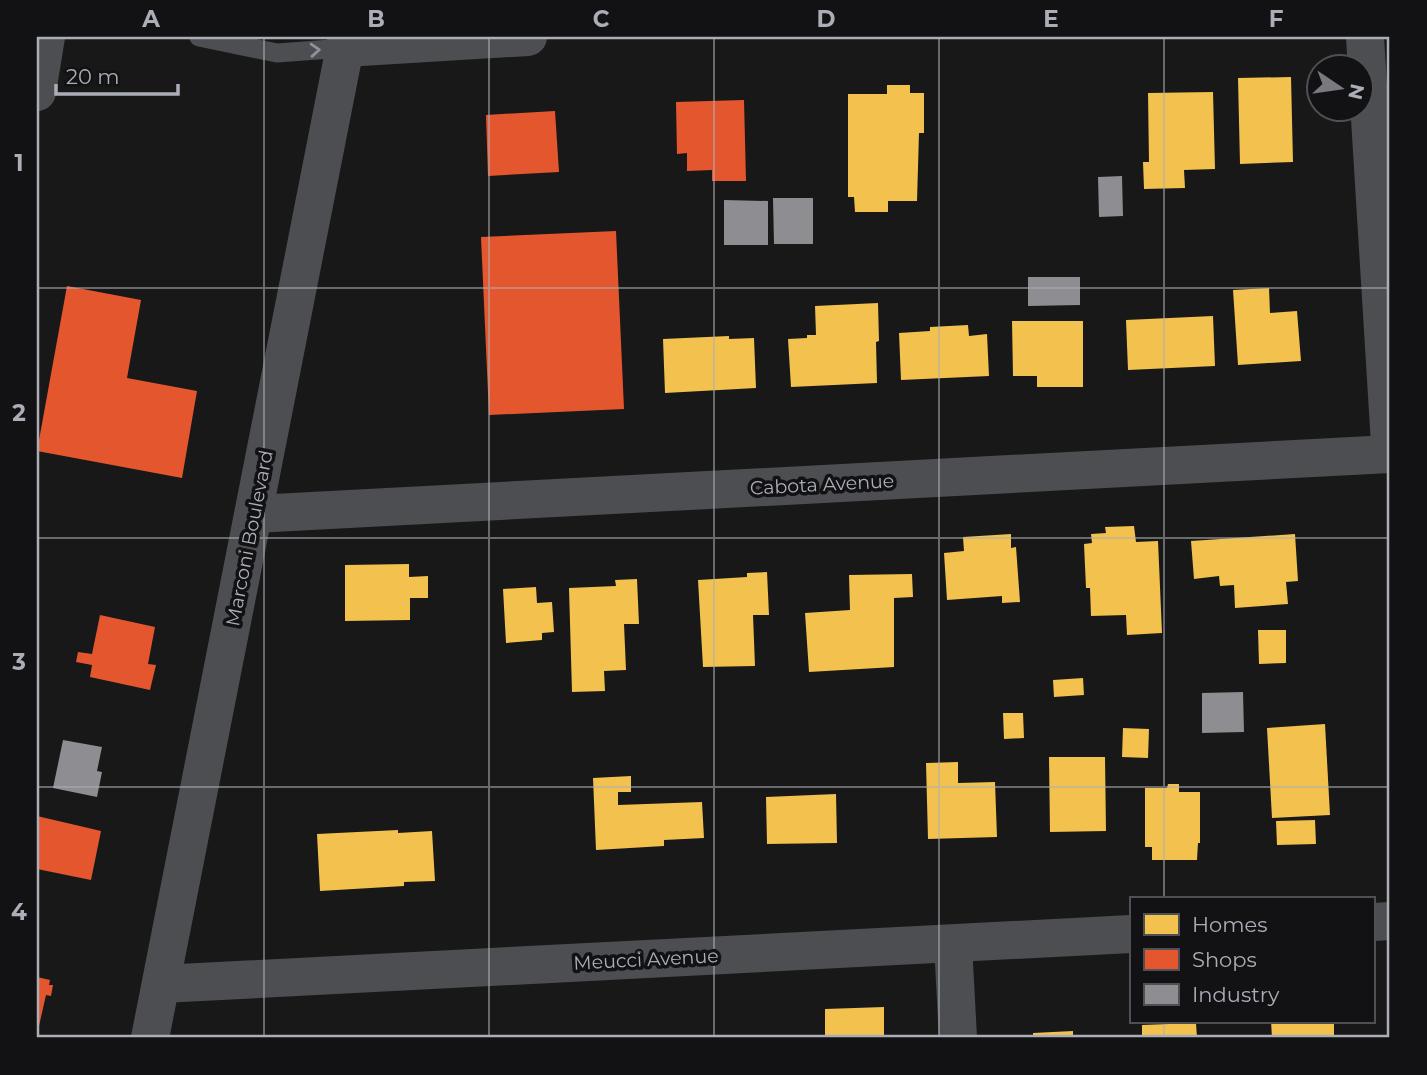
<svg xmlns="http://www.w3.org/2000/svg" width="1427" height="1075" font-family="Montserrat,sans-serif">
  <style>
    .homes { fill: #f2c14e }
    .shops { fill: #e4572e }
    .industry { fill: #8d8d92 }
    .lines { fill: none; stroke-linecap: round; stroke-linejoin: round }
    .service { stroke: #4d4e51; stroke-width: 19 }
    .minor { stroke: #4d4e51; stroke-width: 38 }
    .tertiary { stroke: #4d4e51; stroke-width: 38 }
    .oneway { stroke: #8f9198 }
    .grid { fill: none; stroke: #abaeb7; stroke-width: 2; stroke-opacity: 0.55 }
    .labels { text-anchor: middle; stroke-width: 7; stroke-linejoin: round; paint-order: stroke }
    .street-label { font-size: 19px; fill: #abaeb7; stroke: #121214 }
    .neatline { fill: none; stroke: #abaeb7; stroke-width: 2.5 }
    .grid-label { font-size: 23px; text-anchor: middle; font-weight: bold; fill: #abaeb7 }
  </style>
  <rect width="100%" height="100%" fill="#181818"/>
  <!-- homes -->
  <g class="homes">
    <path d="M1291 77 1293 162 1240 164 1238 78Z"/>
    <path d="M887 85H910V93H924V133H919L917 201H888V212H855L854 197H848V94H887Z"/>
    <path d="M1213 92 1215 169 1184 170 1185 188 1144 189 1143 162H1149L1148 93Z"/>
    <path d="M1269 288 1270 313 1297 311 1301 361 1238 365 1233 290Z"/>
    <path d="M878 303 879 341 876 342 877 383 791 387 788 339 807 338V335H816L815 306Z"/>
    <path d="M1213 316 1215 366 1128 370 1126 320Z"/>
    <path d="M1012 321H1083V387H1037V376H1013Z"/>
    <path d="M968 325 969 336 987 334 989 376 901 380 899 333 930 331V327Z"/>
    <path d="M729 336V339L754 338 756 388 665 393 663 339Z"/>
    <path d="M1134 526 1136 542 1158 541 1162 633 1127 635 1126 615 1091 616 1090 588H1086L1084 544 1092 543 1091 534 1106 533 1105 527Z"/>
    <path d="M1011 534V548L1016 547 1020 602 1002 603V596L947 600 944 553 964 551 963 537Z"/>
    <path d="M1295 534 1298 581 1286 582 1288 604 1235 608 1234 585 1220 586 1219 576 1194 579 1191 541Z"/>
    <path d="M409 564V577L428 576V598H410V620L345 621V565Z"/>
    <path d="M767 572 769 615H753L755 666 703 667 698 580 747 577V573Z"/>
    <path d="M912 574 913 597 894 598V667L809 672 805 613 850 610 849 575Z"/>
    <path d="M637 579 639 624H624L626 670 604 671 605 691 572 692 569 588 616 586 615 580Z"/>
    <path d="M536 587 537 603 552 602 554 632 542 633V640L506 643 503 589Z"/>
    <path d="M1258 630H1286V663L1259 664Z"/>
    <path d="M1083 678 1084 695 1054 697 1053 680Z"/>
    <path d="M1003 713H1023L1024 738 1004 739Z"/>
    <path d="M1325 724 1330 815 1272 818 1267 728Z"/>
    <path d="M1123 728 1149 729 1148 758 1122 757Z"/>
    <path d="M1049 757H1105L1106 831 1050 832Z"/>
    <path d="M958 762V783L995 782 997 837 928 839 926 763Z"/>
    <path d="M631 776V792H618V805L702 802 704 838 664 840V846L596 850 593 778Z"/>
    <path d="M1168 784H1179V792H1200V843H1198L1197 860H1152V847H1145V788H1167Z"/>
    <path d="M836 794 837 843 767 844 766 797Z"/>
    <path d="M1315 820 1316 844 1277 845 1276 821Z"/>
    <path d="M398 830V833L432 831 435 881 404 882V886L320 891 317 834Z"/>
    <path d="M884 1007V1038H825V1009Z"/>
    <path d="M1271 1021H1334V1038H1272Z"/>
    <path d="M1196 1023 1197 1038H1142V1025Z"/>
    <path d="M1073 1031V1038H1033V1033Z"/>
  </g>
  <!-- shops -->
  <g class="shops">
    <path d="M744 100 746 181H712V170L687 171V153L677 154 676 102Z"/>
    <path d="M555 111 559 172 488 176 486 115Z"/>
    <path d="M616 231 624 409 489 415 481 237Z"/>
    <path d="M67 286 141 300 127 378 197 391 182 478 37 451Z"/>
    <path d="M100 615 155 627 148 664 156 665 150 690 90 677 92 665 76 662 78 652 92 654Z"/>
    <path d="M37 816 101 831 91 880 37 869Z"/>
    <path d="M37 977 50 980 49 985H53L51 996 46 995 39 1026 37 1025Z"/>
  </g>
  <!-- industry -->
  <g class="industry">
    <path d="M1122 176 1123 216 1099 217 1098 177Z"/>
    <path d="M773 198H813V244H774Z"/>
    <path d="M724 200 768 201V245H724Z"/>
    <path d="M1028 277H1080V305L1028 306Z"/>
    <path d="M1243 692 1244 732 1202 733V693Z"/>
    <path d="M63 740 102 747 97 771 102 772 97 797 53 788Z"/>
  </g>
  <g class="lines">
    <!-- service -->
    <path class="service" d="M199 37 277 53 345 48"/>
    <!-- minor -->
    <g class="minor">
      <path d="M1365 37 1390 444"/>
      <path d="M345 48 528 37"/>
      <path d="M37 92 46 37"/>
      <path d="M254 514 1390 454"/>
      <path d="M1373 922 1390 921"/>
      <path d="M953 944 958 1038"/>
      <path d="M161 984 1131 934"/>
    </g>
    <!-- tertiary -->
    <path class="tertiary" d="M150 1038 347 37"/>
  </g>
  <!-- one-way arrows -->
  <defs><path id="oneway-chevron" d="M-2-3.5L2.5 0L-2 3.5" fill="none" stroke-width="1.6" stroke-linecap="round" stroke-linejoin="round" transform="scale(1.75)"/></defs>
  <use class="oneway" href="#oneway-chevron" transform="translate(315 50) rotate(-4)"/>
  <!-- grid -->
  <path class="grid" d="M264 37V1038M489 37V1038M714 37V1038M939 37V1038M1164 37V898M37 288H1390M37 538H1390M37 787H1390M1164 1021V1038"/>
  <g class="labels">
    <!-- street labels -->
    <g class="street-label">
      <text transform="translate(822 484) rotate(-3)" y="7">Cabota Avenue</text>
      <text transform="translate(249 538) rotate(-79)" y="7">Marconi Boulevard</text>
      <text transform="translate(646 959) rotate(-3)" y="7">Meucci Avenue</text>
    </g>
  </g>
  <!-- border -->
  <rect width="1427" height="1075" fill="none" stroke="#121214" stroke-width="77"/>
  <!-- legend -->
  <rect x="1130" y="897" width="245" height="126" fill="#121214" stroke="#4f5055" stroke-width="2"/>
  <rect x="1144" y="914" width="35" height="21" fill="#f2c14e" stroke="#4f5055" stroke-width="2"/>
  <text x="1192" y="932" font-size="21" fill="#abaeb7">Homes</text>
  <rect x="1144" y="949" width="35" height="21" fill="#e4572e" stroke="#4f5055" stroke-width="2"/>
  <text x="1192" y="967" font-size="21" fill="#abaeb7">Shops</text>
  <rect x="1144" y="984" width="35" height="21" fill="#8d8d92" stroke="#4f5055" stroke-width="2"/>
  <text x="1192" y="1002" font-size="21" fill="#abaeb7">Industry</text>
  <!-- north arrow -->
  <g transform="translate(1340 88) rotate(103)"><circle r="33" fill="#121214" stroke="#4f5055" stroke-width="2"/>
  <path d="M0-5L12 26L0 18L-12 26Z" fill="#787a7f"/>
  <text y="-10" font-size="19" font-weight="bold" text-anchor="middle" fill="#abaeb7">N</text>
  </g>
  <!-- scale -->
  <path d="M56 84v10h122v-10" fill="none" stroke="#abaeb7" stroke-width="3.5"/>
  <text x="66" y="84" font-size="21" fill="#abaeb7" stroke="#121214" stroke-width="5" paint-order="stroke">20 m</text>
  <rect x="38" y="38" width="1350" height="998" class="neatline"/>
  <g class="grid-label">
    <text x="151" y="27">A</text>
    <text x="376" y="27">B</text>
    <text x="601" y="27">C</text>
    <text x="826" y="27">D</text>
    <text x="1051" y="27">E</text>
    <text x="1276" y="27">F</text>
    <text x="19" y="171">1</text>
    <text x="19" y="421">2</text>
    <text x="19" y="670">3</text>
    <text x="19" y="920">4</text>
  </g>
</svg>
